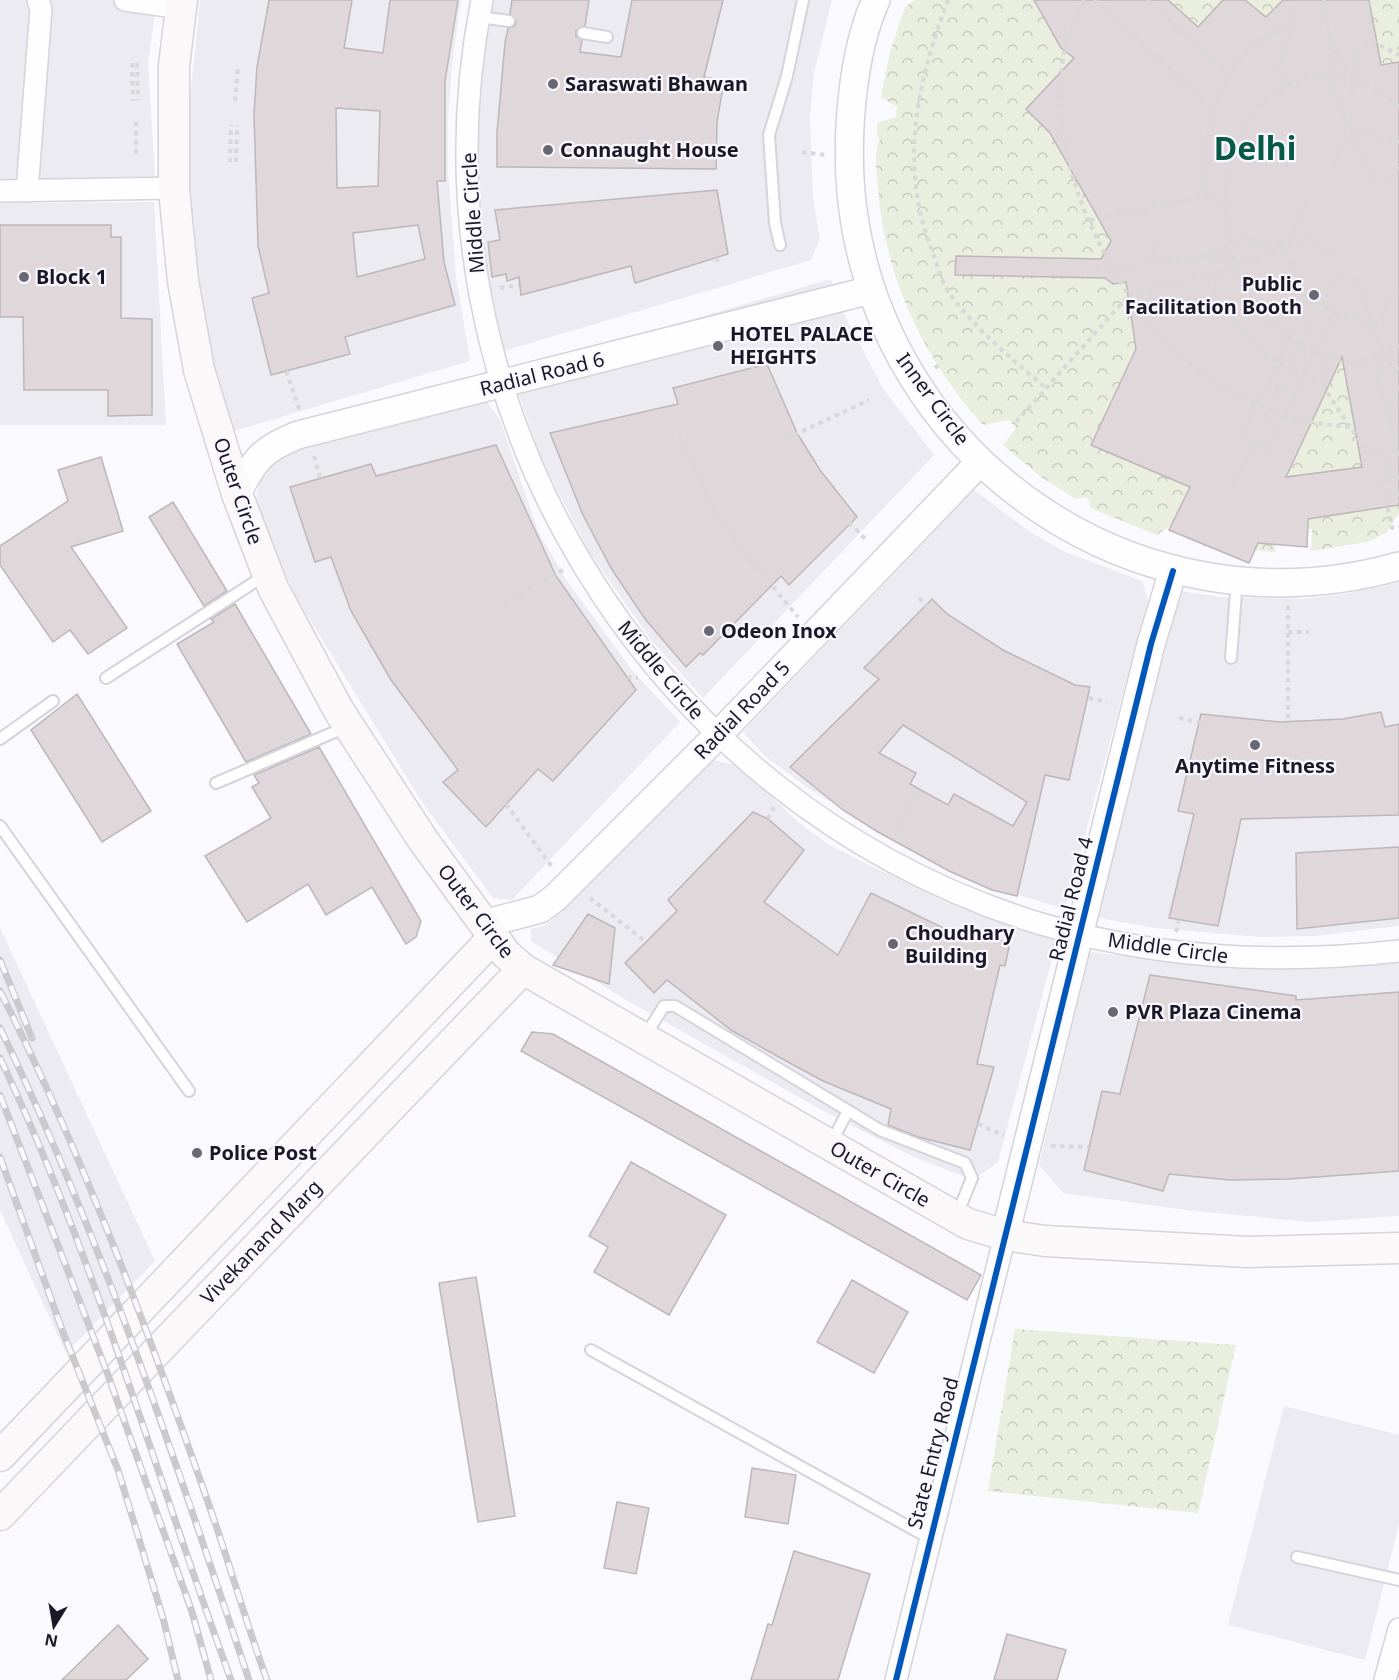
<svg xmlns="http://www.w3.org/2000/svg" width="1399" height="1680" font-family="'Noto Sans',sans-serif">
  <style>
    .built { fill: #ebebf1 }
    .park { fill: url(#park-crowns) }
    .building { fill: #e0d7db; stroke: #beb6ba; stroke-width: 1.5; fill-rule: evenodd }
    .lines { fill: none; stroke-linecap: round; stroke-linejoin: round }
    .service-casing { stroke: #d5d3db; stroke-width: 14 }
    .minor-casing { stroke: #d5d3db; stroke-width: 24 }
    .tertiary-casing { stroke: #d5d3db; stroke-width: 30 }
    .secondary-casing { stroke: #d5d3db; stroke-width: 33 }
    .path { stroke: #d8d8d9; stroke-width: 4; stroke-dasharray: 4.5 4.5; stroke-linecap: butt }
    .service { stroke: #fefeff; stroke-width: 10 }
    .minor { stroke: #fefeff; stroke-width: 21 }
    .tertiary { stroke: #fefeff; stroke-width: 27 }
    .secondary { stroke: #fbf8fa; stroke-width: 30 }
    .rail-casing { stroke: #cacacc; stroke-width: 7 }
    .rail { stroke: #f9f7ff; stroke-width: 4.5; stroke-dasharray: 14; stroke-linecap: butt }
    .cycleway-casing { stroke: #f9f7ff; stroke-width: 10 }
    .cycleway { stroke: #0057b8; stroke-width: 6 }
    .poi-dot { fill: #696771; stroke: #f9f7ff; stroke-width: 2 }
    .labels { text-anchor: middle; stroke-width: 4.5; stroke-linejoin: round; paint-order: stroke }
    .poi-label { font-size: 20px; font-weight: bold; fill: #1b1825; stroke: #f9f7ff; text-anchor: start }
    .street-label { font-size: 20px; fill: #1b1825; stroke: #f9f7ff }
    .town-label { font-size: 32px; font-weight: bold; fill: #055945; stroke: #f9f7ff }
  </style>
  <defs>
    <pattern id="park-crowns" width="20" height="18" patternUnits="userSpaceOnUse" patternTransform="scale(1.5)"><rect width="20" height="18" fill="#e9eedf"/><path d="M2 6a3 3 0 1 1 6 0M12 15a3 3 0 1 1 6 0" fill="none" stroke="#c7cbbf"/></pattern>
  </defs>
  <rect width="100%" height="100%" fill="#faf9fd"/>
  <!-- built -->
  <g class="built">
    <path d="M0 0H157L148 63 155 176 0 181Z"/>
    <path d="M200 0H461L452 64 448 117V170L456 277 470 361 234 431 216 421 189 241 188 119Z"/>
    <path d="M490 0H832L814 73 810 115 813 198 820 239 811 260 504 351 483 251 476 144Z"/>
    <path d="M154 202 166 425H0V203Z"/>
    <path d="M831 279 846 318 884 390 934 455 703 698 652 641 590 553 541 458 511 372Z"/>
    <path d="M480 392 500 420 538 531 565 578 631 669 680 722 512 900 493 898 422 802 296 597 255 506 261 474 280 451Z"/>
    <path d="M974 490 1030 532 1065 552 1142 581 1148 600 1065 909 999 889 900 845 808 788 765 756 743 732Z"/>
    <path d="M1399 582V926L1315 936 1261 937 1155 928 1094 917 1178 591 1222 597 1304 599 1345 594Z"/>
    <path d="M709 759 739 766 797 821 828 844 851 856 945 902 998 922 1057 940 998 1162 973 1180 916 1158 827 1113 621 997 531 941V929L544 926 554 918Z"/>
    <path d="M0 928 155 1261 66 1353 0 1210Z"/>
    <path d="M1090 952 1218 967 1274 969 1331 966 1399 958V1216L1310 1222 1186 1210 1063 1193 1039 1165Z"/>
    <path d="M1284 1406 1399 1435V1524L1365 1660 1228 1625Z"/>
  </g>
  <!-- park -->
  <g class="park">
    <path d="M915 0H1399V513L1386 533 1367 542 1311 551 1312 529H1276L1275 552 1203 546 1196 529 1177 521 1157 535 1095 510 1090 507 1089 500 1085 497 1076 499 1041 477 1003 445 1016 428 1009 420 983 425C924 359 885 278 878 189 877 172 873 153 880 139L877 136V123L896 117 897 107 881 97 890 52 905 7Z"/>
    <path d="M1015 1329 1236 1345 1198 1513 988 1491Z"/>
  </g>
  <!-- building -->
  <g class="building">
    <path d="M269 0H352L344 48 383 53 390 0H458L445 81V181H437L444 262 455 305 345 337 350 354 271 375 252 298 269 293 258 246 254 114 257 67ZM336 108 380 111 378 186 337 188ZM418 225 425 259 357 277 353 233Z"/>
    <path d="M512 0H589L585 26 576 31V36L582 40 580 52 621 57 632 0H723L704 77 724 81 717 122 716 169 497 167V133L505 43 508 28 515 26 516 21 510 14Z"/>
    <path d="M1034 0H1168L1198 27 1223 0H1245L1266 17 1283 0H1369L1381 65 1399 62V505L1308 519 1307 547 1258 543 1249 563 1169 530 1190 487 1091 445 1136 349 1126 282 1113 284 1105 278 955 275 956 256 1101 259 1111 241 1050 133 1026 109 1074 58 1061 48ZM1342 357 1362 467 1286 477Z"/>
    <path d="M717 190 728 254 635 283 631 266 521 295 519 277 507 281 506 274 492 277 488 242 500 240 495 210Z"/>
    <path d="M0 225H111V237H121V318L152 319V415L108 416V390H24L23 317H0Z"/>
    <path d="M767 364 797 433 820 470 857 517 789 585 781 576 703 655 700 653 686 667 645 619 611 568 583 515 550 433 678 404 673 388Z"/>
    <path d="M496 445 556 576 636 690 553 781 538 769 486 827 443 782 458 770 391 680 351 611 331 557 315 562 290 487 371 464 376 476Z"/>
    <path d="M101 457 123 531 71 547 127 628 88 654 70 630 53 642 0 565V546L68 501 58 470Z"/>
    <path d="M173 502 227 591 204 606 149 517Z"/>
    <path d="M932 599 947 614 1003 650 1075 685 1090 687 1069 780 1045 775 1017 896 992 890 949 871 878 832 843 810 790 767 879 679 864 668ZM903 725 1027 802 1013 826 954 794 948 805 910 784 916 773 879 753Z"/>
    <path d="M235 604 311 734 246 762 177 644 214 622 211 619Z"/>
    <path d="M77 694 151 811 102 842 31 730Z"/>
    <path d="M1381 712 1385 727 1399 724V815L1241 819 1218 926 1169 918 1194 814 1178 811 1201 714 1280 722 1343 719Z"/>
    <path d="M319 747 421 921 416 937 406 944 372 887 326 915 308 884 247 922 205 856 271 818 252 787 259 783 254 775Z"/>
    <path d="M753 812 768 819 804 850 764 902 838 955 871 893 962 937 964 927 992 932 990 939 1010 942 1005 966 1000 965 977 1064 994 1067 970 1150 918 1137 888 1125 891 1109 823 1081 777 1056 731 1030 667 980 654 993 625 963 677 911 668 900Z"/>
    <path d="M1399 847V918L1297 929 1296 853Z"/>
    <path d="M588 914 615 928 609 984 553 965Z"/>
    <path d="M1150 975 1296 996V1000L1399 992V1171L1289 1179 1230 1180 1169 1174 1163 1191 1084 1170 1102 1091 1120 1094Z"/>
    <path d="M532 1032 553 1034 981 1275 967 1300 521 1051Z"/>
    <path d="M631 1162 726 1215 669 1315 594 1272 608 1247 589 1236Z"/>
    <path d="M476 1277 515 1516 478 1522 439 1283Z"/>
    <path d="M852 1280 908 1312 874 1373 817 1342Z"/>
    <path d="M752 1468 796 1475 788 1524 745 1517Z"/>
    <path d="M617 1502 649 1508 636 1574 604 1568Z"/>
    <path d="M794 1551 870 1574 838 1680H751L768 1624 772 1625Z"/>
    <path d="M118 1625 148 1659 126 1680H62Z"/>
    <path d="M1007 1634 1066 1650 1057 1680H994Z"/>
  </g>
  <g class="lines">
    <!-- service casing -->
    <g class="service-casing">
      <g id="service">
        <path d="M479 17 509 21"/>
        <path d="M583 33 607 37"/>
        <path d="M780 245 775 223 769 135 787 76 803 0"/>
        <path d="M1231 658 1237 580"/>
        <path d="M106 678 267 574"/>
        <path d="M0 739 53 701"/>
        <path d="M216 783 346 727"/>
        <path d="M0 826 189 1091"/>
        <path d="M645 1036 664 1006H675L880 1130 965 1163 972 1178 957 1215"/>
        <path d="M831 1143 848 1111"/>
        <path d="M591 1350 929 1538"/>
        <path d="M1297 1557 1399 1580"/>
      </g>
    </g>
    <!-- minor casing -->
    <g class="minor-casing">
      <g id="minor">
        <path d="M125 0 181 8"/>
        <path d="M482 0C402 401 649 803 1038 923 1157 959 1277 965 1399 951"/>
        <path d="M0 191 174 188"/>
        <path d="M27 191 41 9 38 0"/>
        <path d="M896 1680 1005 1235"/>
        <path d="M1385 1680 1399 1629"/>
      </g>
    </g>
    <!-- tertiary casing -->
    <g class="tertiary-casing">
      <g id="tertiary">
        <path d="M876 0C852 53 846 135 851 193 877 461 1140 640 1399 566"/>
        <path d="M237 494C254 460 262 449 298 435L871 290"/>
        <path d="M483 924 540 909 555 898 717 736 980 462"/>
        <path d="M1005 1235 1151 644 1173 571"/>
      </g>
    </g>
    <!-- secondary casing -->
    <g class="secondary-casing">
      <g id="secondary">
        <path d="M182 0 174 66V190L183 281 199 370 237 494 273 588 339 711 423 840 506 954 523 969 968 1224 1005 1235 1045 1241 1248 1252 1399 1248"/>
        <path d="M0 1456 493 938"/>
        <path d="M0 1515 523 969"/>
      </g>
    </g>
    <!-- path -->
    <g class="path">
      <path d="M948 0C916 86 898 168 934 256 938 268 942 283 950 294 977 331 1012 359 1047 389"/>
      <path d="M1084 0C1033 90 1071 200 1121 283 1130 296 1137 313 1148 325 1185 366 1250 409 1305 421 1319 424 1335 425 1350 427L1364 446 1388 457 1399 448"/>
      <path d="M1094 0 1213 108"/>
      <path d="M1147 0 1230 75"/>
      <path d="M1324 0 1330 43 1329 81 1367 168 1375 181"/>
      <path d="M1372 41 1399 55"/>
      <path d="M1331 44 1352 77V130L1332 164"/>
      <path d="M132 63 133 101"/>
      <path d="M137 63 138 100"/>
      <path d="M1357 81V55L1372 41 1367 0"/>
      <path d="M1287 85 1278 70 1292 27 1288 0"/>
      <path d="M235 101 238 67"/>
      <path d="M1399 107C1380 89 1352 75 1325 76 1238 79 1210 188 1233 259 1245 298 1275 335 1313 353 1339 366 1376 364 1399 345"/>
      <path d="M136 122V156"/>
      <path d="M1353 130 1399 142"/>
      <path d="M802 152 825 155"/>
      <path d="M230 162 231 125"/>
      <path d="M236 162 237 125"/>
      <path d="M1388 185 1399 167"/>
      <path d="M1204 197C1201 134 1218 42 1292 27"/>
      <path d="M1090 220 1204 197 1225 202"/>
      <path d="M1152 243 1154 261"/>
      <path d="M1283 244 1308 201"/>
      <path d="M1283 245 1308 299"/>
      <path d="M714 249 719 266"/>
      <path d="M1208 256 1242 239 1283 245"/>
      <path d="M1096 269 1207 256 1246 263 1283 245 1308 239 1334 255"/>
      <path d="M1202 276C1234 322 1264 372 1325 379"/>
      <path d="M1356 278 1385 357 1399 376"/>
      <path d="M500 288 519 285"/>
      <path d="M1308 299 1335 312 1267 450 1240 437Z"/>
      <path d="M1322 305 1340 271"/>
      <path d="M1336 312 1374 326"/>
      <path d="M1375 325 1399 288"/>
      <path d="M1390 351 1399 370"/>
      <path d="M749 357 754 374"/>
      <path d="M1385 357 1377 380 1390 418 1399 459"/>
      <path d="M1325 358 1324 388 1350 427"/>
      <path d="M1290 367 1313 321"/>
      <path d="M935 368 942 362"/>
      <path d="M286 371 300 411"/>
      <path d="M1267 382 1294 396"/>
      <path d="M1390 416 1399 385"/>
      <path d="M1016 422 1129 295 1236 268"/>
      <path d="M1262 426 1283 383"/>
      <path d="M679 435 712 508 734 540 798 617"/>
      <path d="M786 439 869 400"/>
      <path d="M314 456 320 478"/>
      <path d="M1388 457 1399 502"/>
      <path d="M1399 477 1382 481 1392 528 1399 527"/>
      <path d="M1233 488 1253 444"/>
      <path d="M843 516 867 541"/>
      <path d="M919 598 932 611"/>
      <path d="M504 603 563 570"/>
      <path d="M1288 606V731"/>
      <path d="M1288 632H1309"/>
      <path d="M627 677 638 678"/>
      <path d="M1080 696 1107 702"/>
      <path d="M1179 718 1207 724"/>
      <path d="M506 804 552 867"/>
      <path d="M768 819 774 807"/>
      <path d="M895 834 921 786"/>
      <path d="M590 898 646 942"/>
      <path d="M1176 932 1179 920"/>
      <path d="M978 1124 1004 1136"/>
      <path d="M1051 1146 1089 1147"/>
    </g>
    <!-- service -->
    <use href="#service" class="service"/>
    <!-- minor -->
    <use href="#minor" class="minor"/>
    <!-- tertiary -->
    <use href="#tertiary" class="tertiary"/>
    <!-- secondary -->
    <use href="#secondary" class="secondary"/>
    <!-- rail casing -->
    <g class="rail-casing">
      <g id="rail">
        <path d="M0 960 32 1038"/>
        <path d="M0 991C84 1157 149 1333 210 1508 230 1565 246 1623 267 1680"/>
        <path d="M0 1028C102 1238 175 1459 249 1680"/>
        <path d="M0 1058C95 1257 155 1473 231 1680"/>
        <path d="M0 1095 108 1375 192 1612 211 1680"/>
        <path d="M0 1157 64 1335 118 1470 163 1618 178 1680"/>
      </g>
    </g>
    <!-- rail -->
    <use href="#rail" class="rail"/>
    <!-- cycleway casing -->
    <g class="cycleway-casing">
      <path id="cycleway" d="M896 1680 1151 644 1173 571"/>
    </g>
    <!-- cycleway -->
    <use href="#cycleway" class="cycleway"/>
  </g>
  <!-- markers -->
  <g class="poi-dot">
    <circle cx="553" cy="84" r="6"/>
    <circle cx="548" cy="150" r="6"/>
    <circle cx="24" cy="277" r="6"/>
    <circle cx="1314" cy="295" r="6"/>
    <circle cx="718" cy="346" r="6"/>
    <circle cx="709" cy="631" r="6"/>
    <circle cx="1255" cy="745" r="6"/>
    <circle cx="893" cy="944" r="6"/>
    <circle cx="1113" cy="1012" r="6"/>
    <circle cx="197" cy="1153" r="6"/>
  </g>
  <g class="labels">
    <!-- poi labels -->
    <g class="poi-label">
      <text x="565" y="91">Saraswati Bhawan</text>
      <text x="560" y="157">Connaught House</text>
      <text x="36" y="284">Block 1</text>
      <text x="1302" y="291" text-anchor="end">Public<tspan x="1302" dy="23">Facilitation Booth</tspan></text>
      <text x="730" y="341">HOTEL PALACE<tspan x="730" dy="23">HEIGHTS</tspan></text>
      <text x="721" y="638">Odeon Inox</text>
      <text x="1255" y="773" text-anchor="middle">Anytime Fitness</text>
      <text x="905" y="940">Choudhary<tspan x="905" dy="23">Building</tspan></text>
      <text x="1125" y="1019">PVR Plaza Cinema</text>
      <text x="209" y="1160">Police Post</text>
    </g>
    <!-- street labels -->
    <g class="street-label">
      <text transform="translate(473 213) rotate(-94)" y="7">Middle Circle</text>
      <text transform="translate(542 374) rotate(-14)" y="7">Radial Road 6</text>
      <text transform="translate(933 399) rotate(54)" y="7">Inner Circle</text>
      <text transform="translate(238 491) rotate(71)" y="7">Outer Circle</text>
      <text transform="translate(661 670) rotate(50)" y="7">Middle Circle</text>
      <text transform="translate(742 710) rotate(-46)" y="7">Radial Road 5</text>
      <text transform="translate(1071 899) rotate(-76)" y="7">Radial Road 4</text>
      <text transform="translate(476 911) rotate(53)" y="7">Outer Circle</text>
      <text transform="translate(1168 948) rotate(8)" y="7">Middle Circle</text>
      <text transform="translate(880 1174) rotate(30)" y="7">Outer Circle</text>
      <text transform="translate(261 1242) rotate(-46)" y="7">Vivekanand Marg</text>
      <text transform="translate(933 1453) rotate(-76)" y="7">State Entry Road</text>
    </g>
    <!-- town labels -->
    <g class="town-label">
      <text x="1255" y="160">Delhi</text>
    </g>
  </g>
  <!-- north arrow -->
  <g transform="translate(54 1626) rotate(191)" stroke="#f9f7ff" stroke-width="4.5" paint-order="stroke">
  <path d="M0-4.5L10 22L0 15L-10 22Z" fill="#1b1825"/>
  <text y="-9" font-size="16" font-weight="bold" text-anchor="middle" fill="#1b1825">N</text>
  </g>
</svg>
